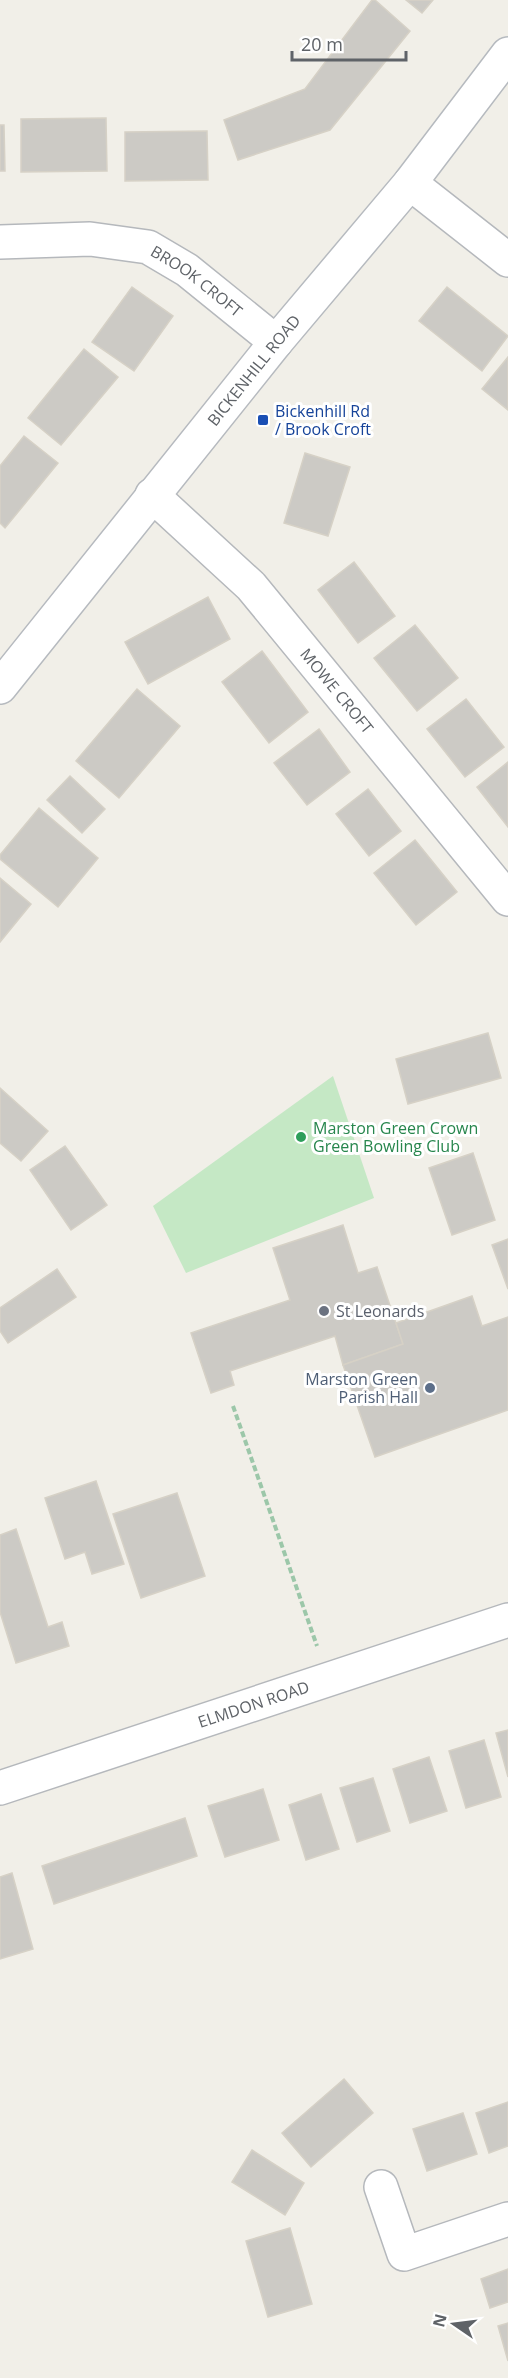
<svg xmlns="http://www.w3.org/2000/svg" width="508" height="2378" font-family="'Open Sans',sans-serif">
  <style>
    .grass { fill: #c5e8c5 }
    .building { fill: #cccac5; stroke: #d6d1c6; stroke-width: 1.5 }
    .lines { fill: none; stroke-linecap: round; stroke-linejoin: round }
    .street-casing { stroke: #b5b8bc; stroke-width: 36 }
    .secondary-casing { stroke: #b6babf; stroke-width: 36 }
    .path { stroke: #9cc7a9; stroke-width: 4; stroke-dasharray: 6 3; stroke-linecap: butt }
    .street { stroke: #fff; stroke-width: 33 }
    .secondary { stroke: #fff; stroke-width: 33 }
    .transit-dot { fill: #1a4fb4; stroke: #fff; stroke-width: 2 }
    .leisure-dot { fill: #2e9e5b; stroke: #fff; stroke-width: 2 }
    .worship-dot { fill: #6b7280; stroke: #fff; stroke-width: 2 }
    .service-dot { fill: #5c6f8a; stroke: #fff; stroke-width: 2 }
    .labels { text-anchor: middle; stroke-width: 6; stroke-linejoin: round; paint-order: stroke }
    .street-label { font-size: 16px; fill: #5f6368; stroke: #fff }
    .transit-label { font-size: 16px; fill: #164399; stroke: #fff; text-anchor: start }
    .leisure-label { font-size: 16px; fill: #27864d; stroke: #fff; text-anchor: start }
    .worship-label { font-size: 16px; fill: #5b616d; stroke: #fff; text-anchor: start }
    .service-label { font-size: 16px; fill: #4e5e75; stroke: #fff; text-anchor: end }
  </style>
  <rect width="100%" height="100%" fill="#f1efe8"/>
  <!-- grass -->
  <path class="grass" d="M333 1076 374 1198 186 1273 153 1206Z"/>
  <!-- building -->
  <g class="building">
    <path d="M372 0H375L410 31 330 130 238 160 224 120 305 89Z"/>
    <path d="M406 0H433L422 13Z"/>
    <path d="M106 118 107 171 21 172V119Z"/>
    <path d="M0 125H4L5 171H0Z"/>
    <path d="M207 131 208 180 125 181V132Z"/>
    <path d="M132 287 173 316 134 371 92 342Z"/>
    <path d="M447 287 508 336 482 371 419 321Z"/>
    <path d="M84 349 118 377 61 445 28 418Z"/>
    <path d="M508 357V410L482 389Z"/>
    <path d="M24 436 58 463 5 528 0 523V466Z"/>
    <path d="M305 453 350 467 328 536 284 523Z"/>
    <path d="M354 562 395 616 358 643 318 590Z"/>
    <path d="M208 597 230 639 148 684 125 642Z"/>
    <path d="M415 625 458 678 417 711 374 658Z"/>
    <path d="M262 651 308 712 269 743 222 682Z"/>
    <path d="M137 689 180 726 119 798 76 761Z"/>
    <path d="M466 699 504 747 465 777 427 729Z"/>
    <path d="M319 729 350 772 307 805 274 763Z"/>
    <path d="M508 762V827L477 787Z"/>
    <path d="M70 776 105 809 82 833 47 800Z"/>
    <path d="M368 789 401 831 369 856 336 814Z"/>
    <path d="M39 808 98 858 58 907 0 859V855Z"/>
    <path d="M415 840 457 892 416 925 374 873Z"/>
    <path d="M0 878 31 904 0 942Z"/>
    <path d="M488 1033 501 1078 408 1104 396 1059Z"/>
    <path d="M0 1088 48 1131 21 1161 0 1143Z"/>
    <path d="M65 1146 107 1205 71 1230 30 1170Z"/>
    <path d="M473 1153 495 1220 452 1235 429 1168Z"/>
    <path d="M343 1225 358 1273 377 1267 403 1344 343 1365 335 1336 230 1371 234 1385 211 1393 191 1333 290 1300 273 1248Z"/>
    <path d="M508 1239V1289L492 1245Z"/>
    <path d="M57 1269 76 1297 8 1343 0 1331V1308Z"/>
    <path d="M472 1296 482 1326 508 1317V1410L375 1457 343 1365 403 1344 396 1323Z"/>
    <path d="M96 1481 124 1564 92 1574 85 1552 65 1559 45 1498Z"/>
    <path d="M177 1493 205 1576 141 1598 113 1514Z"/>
    <path d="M16 1529 48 1627 62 1622 69 1646 16 1663 0 1612V1535Z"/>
    <path d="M508 1730V1777L496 1733Z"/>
    <path d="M484 1740 501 1797 466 1808 449 1751Z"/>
    <path d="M429 1757 447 1811 410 1823 393 1769Z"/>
    <path d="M373 1778 390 1831 357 1842 340 1788Z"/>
    <path d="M263 1789 279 1840 225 1857 208 1806Z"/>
    <path d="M321 1794 339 1849 306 1860 289 1805Z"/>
    <path d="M185 1818 197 1856 54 1904 42 1866Z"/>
    <path d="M12 1873 33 1949 0 1959V1877Z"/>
    <path d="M344 2079 373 2113 311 2167 282 2133Z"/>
    <path d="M508 2102V2146L489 2153 476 2113Z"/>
    <path d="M463 2113 477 2154 427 2171 413 2129Z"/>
    <path d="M252 2150 304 2183 285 2215 232 2182Z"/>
    <path d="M290 2228 312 2304 268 2317 246 2241Z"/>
    <path d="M508 2269V2302L490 2308 481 2279Z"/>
    <path d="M508 2323V2361L498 2326Z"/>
  </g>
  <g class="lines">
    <!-- street casing -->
    <g class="street-casing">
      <g id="street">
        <path d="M410 183 508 260"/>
        <path id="s1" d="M0 242 90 239 148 247 187 270 276 342"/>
        <path id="s2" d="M152 495 251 586 508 899"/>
        <path id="s3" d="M0 1788 508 1620"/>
        <path d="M381 2187 404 2254 508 2219"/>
      </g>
    </g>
    <!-- secondary casing -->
    <g class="secondary-casing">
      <g id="secondary">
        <path id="s4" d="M0 687 276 342 410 183 508 54"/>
      </g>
    </g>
    <!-- path -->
    <path class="path" d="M233 1406 317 1646"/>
    <!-- street -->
    <use href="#street" class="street"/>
    <!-- secondary -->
    <use href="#secondary" class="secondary"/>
  </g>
  <!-- markers -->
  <rect class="transit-dot" x="257" y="414" width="12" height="12" rx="3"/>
  <circle class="leisure-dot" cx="301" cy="1137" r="6"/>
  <circle class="worship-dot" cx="324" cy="1311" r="6"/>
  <circle class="service-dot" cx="430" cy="1388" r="6"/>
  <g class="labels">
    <!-- street labels -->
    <g class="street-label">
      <text dy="6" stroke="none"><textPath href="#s1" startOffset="208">BROOK CROFT</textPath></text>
      <text dy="6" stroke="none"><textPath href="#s4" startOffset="406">BICKENHILL ROAD</textPath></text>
      <text dy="6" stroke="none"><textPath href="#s2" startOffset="270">MOWE CROFT</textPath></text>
      <text dy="6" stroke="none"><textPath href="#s3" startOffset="267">ELMDON ROAD</textPath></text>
    </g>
    <!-- transit labels -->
    <g class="transit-label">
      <text x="275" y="417">Bickenhill Rd<tspan x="275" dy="18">/ Brook Croft</tspan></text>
    </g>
    <!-- leisure labels -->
    <g class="leisure-label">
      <text x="313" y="1134">Marston Green Crown<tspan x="313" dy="18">Green Bowling Club</tspan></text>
    </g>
    <!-- worship labels -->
    <g class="worship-label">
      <text x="336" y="1317">St Leonards</text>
    </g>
    <!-- service labels -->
    <g class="service-label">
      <text x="418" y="1385">Marston Green<tspan x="418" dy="18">Parish Hall</tspan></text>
    </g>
  </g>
  <!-- north arrow -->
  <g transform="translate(454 2324) rotate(284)" stroke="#ffffff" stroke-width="4.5" paint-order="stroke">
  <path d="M0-4.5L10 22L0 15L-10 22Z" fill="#5f6368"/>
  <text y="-9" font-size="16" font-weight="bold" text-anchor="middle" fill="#5f6368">N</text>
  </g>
  <!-- scale -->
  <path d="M292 51v9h114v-9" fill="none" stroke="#5f6368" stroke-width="3"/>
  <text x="301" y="51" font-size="18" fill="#5f6368" stroke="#ffffff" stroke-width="4.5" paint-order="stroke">20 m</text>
</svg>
